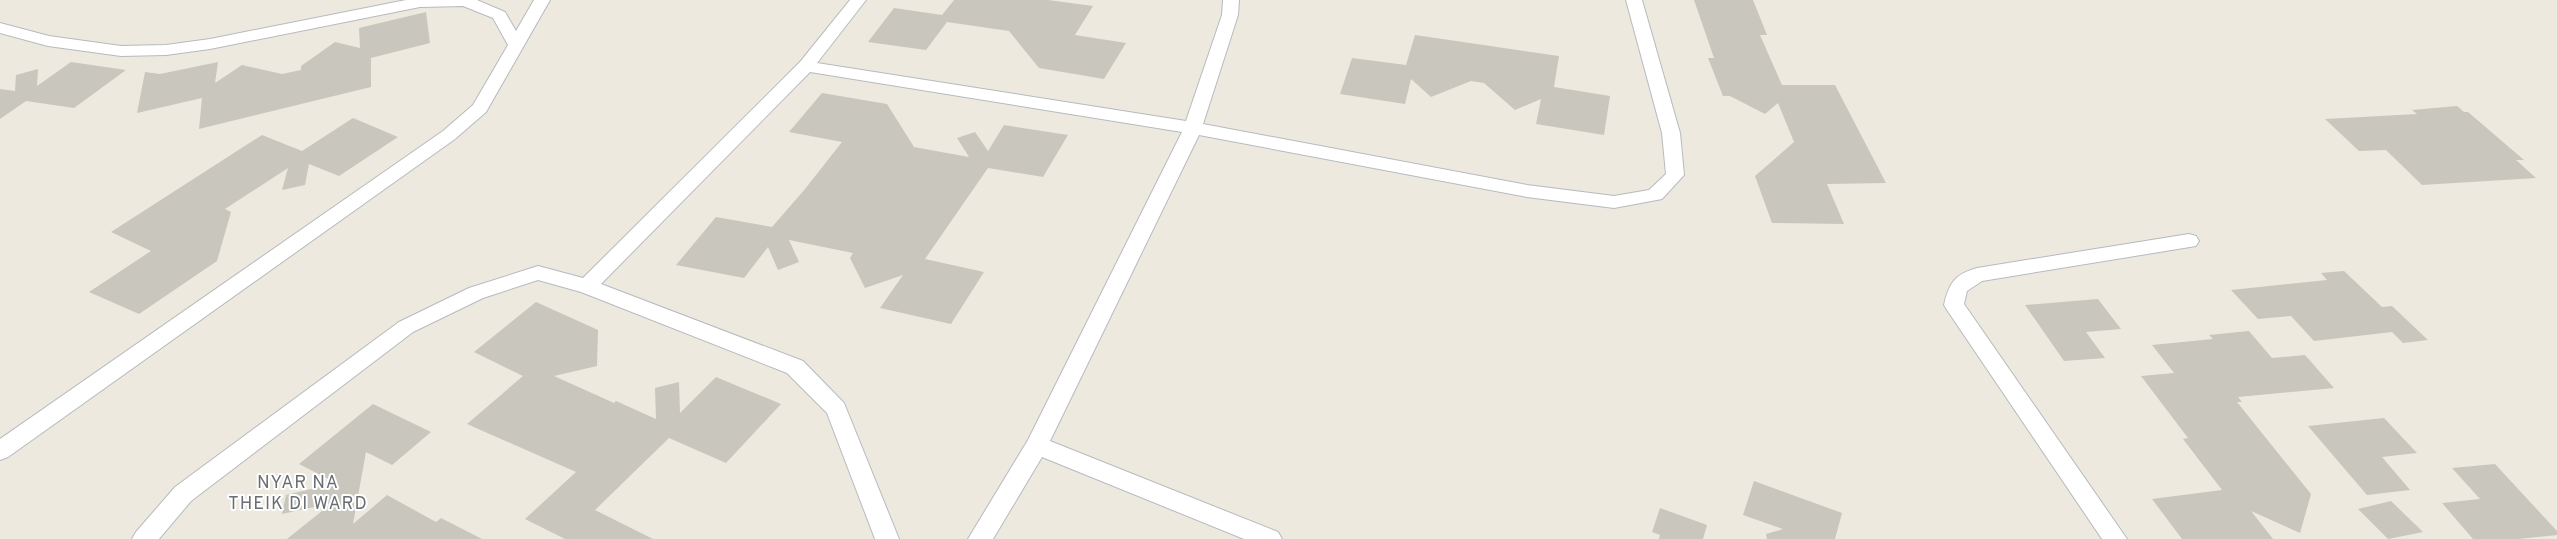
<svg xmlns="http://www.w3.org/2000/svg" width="2557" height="539" font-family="Overpass,sans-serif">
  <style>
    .building { fill: #c9c6bd }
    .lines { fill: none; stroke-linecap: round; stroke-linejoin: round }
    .street-casing { stroke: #b6babf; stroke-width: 2 }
    .street { fill: #fff; fill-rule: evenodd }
    .labels { text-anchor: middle; stroke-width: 4; stroke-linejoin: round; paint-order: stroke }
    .quarter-label { font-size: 18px; letter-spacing: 1px; fill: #686e73; stroke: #fff }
  </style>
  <rect width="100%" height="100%" fill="#ede9de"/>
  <!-- building -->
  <g class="building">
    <path d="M954 0H1048L1093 6 1075 35 1126 43 1104 79 1039 68 1009 31 947 22 926 50 868 42 894 8 942 15Z"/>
    <path d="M1694 0H1753L1767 35H1760L1782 85H1835L1886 183 1827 184 1844 224 1772 223 1755 176 1794 142 1778 103 1765 114 1730 96H1723L1708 58H1714Z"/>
    <path d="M426 12 430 43 371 58V87L199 129 202 98 137 113 145 72 160 74 218 62 215 83 242 65 282 74 301 70V66L335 42 360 48 359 28Z"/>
    <path d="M1415 35 1559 56 1554 87 1610 96 1604 135 1536 124 1541 99 1515 110 1484 83 1471 81 1431 97 1411 79 1405 104 1340 94 1352 58 1406 65Z"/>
    <path d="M71 62 126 70 74 108 26 101 0 119V89L15 91 16 75 38 69 37 86Z"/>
    <path d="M822 93 887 104 914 147 969 157 957 138 975 132 988 151 1004 125 1068 135 1043 177 988 168 925 259 984 272 951 324 880 308 903 275 865 288 850 258 853 253 789 240 799 262 778 270 768 247 744 278 676 265 716 217 772 227 805 189 842 142 789 132Z"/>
    <path d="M2457 106 2464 112H2468L2524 160H2516L2536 178 2422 185 2386 150 2359 151 2325 119 2417 114 2412 110Z"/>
    <path d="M353 118 398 137 339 176 309 164 305 185 282 190 288 168 225 209 231 212 217 261 139 314 89 292 151 251 111 232 262 135 302 151Z"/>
    <path d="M2344 271 2382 307 2392 306 2428 340 2403 343 2392 332 2314 341 2291 316 2258 319 2231 290 2327 280 2321 273Z"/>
    <path d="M2098 299 2121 329 2086 332 2105 358 2064 361 2025 305Z"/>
    <path d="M536 302 598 330 597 366 554 376 614 403 616 401 656 419 655 388 679 382 680 413 716 377 781 404 726 463 669 438 595 510 653 539H565L525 519 576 472 467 424 523 376 474 352Z"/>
    <path d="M2249 331 2272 358 2305 355 2334 388 2238 397 2242 402H2237L2311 494 2300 533 2251 511 2273 539H2182L2152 499 2222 490 2183 439 2188 438 2141 376 2174 373 2152 345 2213 339 2209 335Z"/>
    <path d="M373 404 431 432 392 465 366 452 353 524 387 495 436 522 441 518 482 539H287L332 503 282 514 286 495 336 483 299 464Z"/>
    <path d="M2384 418 2417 453 2382 457 2410 490 2367 495 2308 426Z"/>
    <path d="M2495 464 2557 531V535L2517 539H2473L2442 503 2480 499 2452 468Z"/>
    <path d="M1754 481 1842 513 1835 539H1767L1766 534 1783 529 1743 515Z"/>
    <path d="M2391 501 2423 532 2388 539 2358 509Z"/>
    <path d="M1660 508 1707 525 1703 539H1659L1660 535 1652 532Z"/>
  </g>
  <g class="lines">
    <!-- street casing -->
    <g class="street-casing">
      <g id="street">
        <path d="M406 0H477L505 12 516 31 534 0H550L486 112 455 139 8 457 0 460V439L443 131 473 105 508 45 493 18 463 6 420 7 210 49 166 55 121 56 48 46 0 33V23L49 36 121 46 166 45 210 39Z"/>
        <path d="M850 0H866L817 63 1186 121 1222 15 1223 0H1239L1238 15 1203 124 1527 185 1614 196 1649 190 1666 174 1662 133 1626 0H1642L1680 133 1684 175 1662 199 1614 208 1527 197 1199 135 1050 441 1278 532 1282 539H1244L1042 457 993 539H968L1028 440 1182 132 810 72 601 284 803 361 844 403 899 539H875L827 413 787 373 581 292 538 280 483 298 413 332 191 501 159 539H132L136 532 175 487 399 322 469 288 538 266 583 278 800 62Z"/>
        <path d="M2189 234 2196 236 2199 241 2196 246 1982 281 1967 291 1964 304 2127 539H2102L1947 310 1944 305C1949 283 1955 274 1977 268Z"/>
      </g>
    </g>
    <!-- street -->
    <use href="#street" class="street"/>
  </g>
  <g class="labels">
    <!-- quarter labels -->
    <g class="quarter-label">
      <text x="298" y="488">NYAR NA<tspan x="298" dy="21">THEIK DI WARD</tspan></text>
    </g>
  </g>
</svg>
